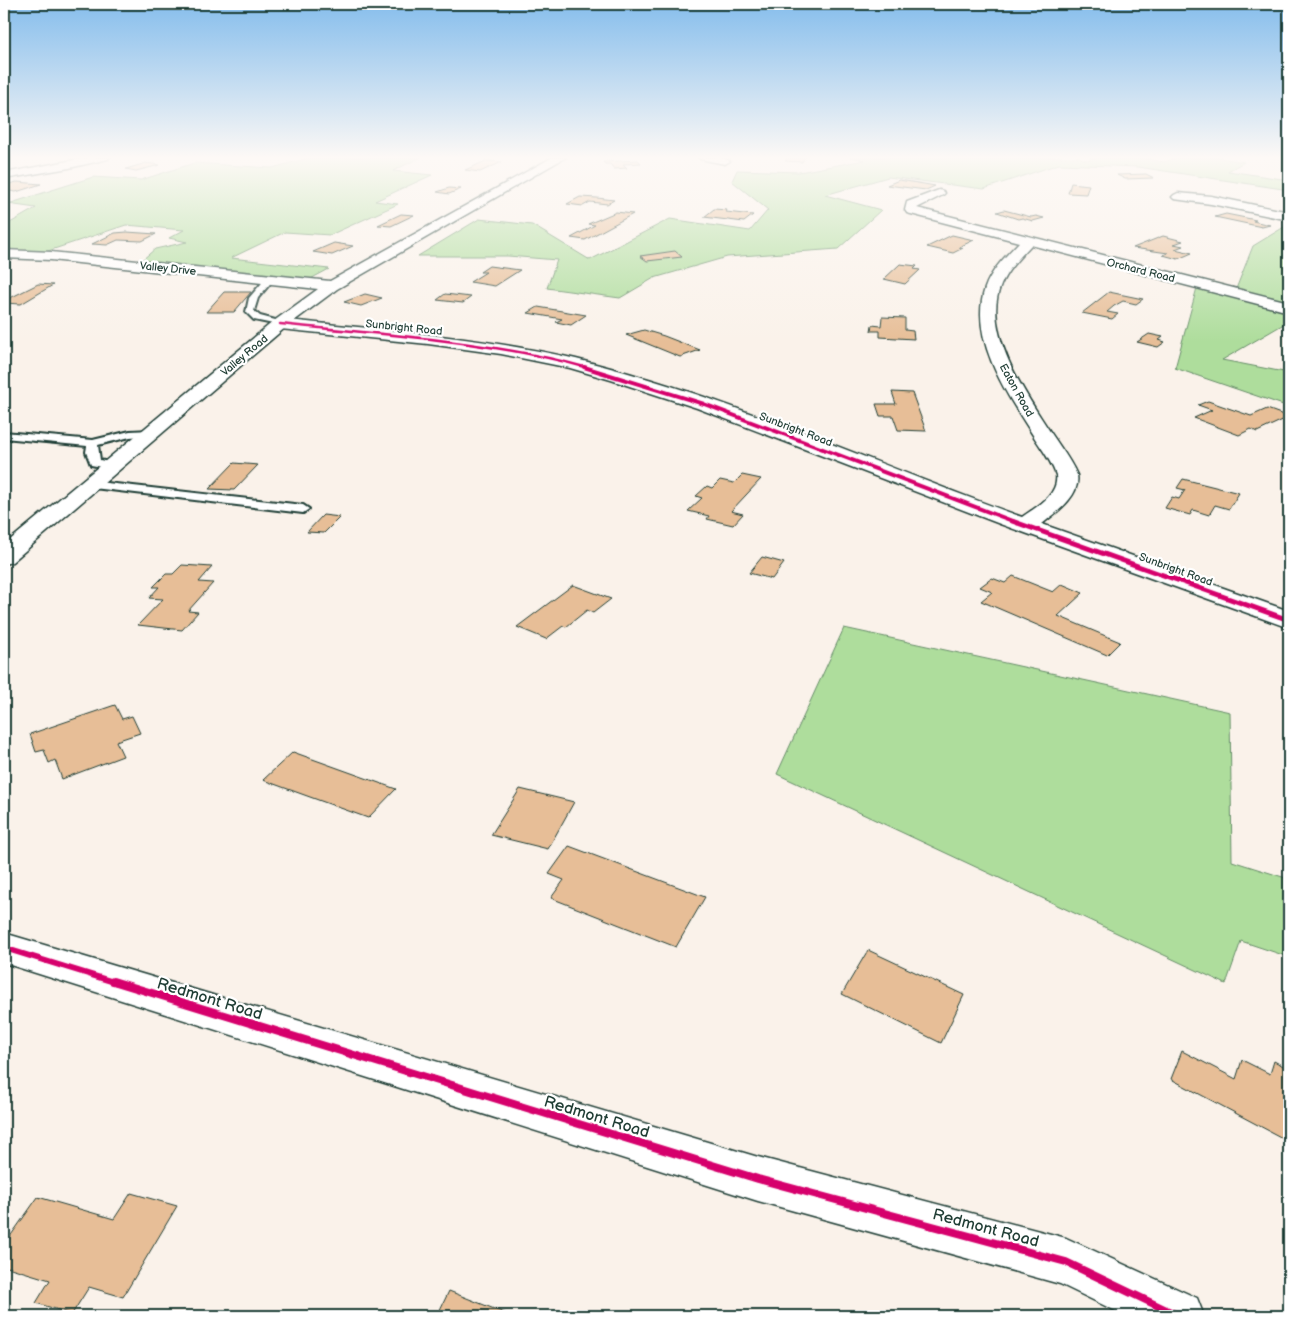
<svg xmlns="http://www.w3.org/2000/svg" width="1293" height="1320" font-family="'Balsamiq Sans',sans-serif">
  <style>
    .green { fill: #aedd9c; stroke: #668d68 }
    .building { fill: #e7be97; stroke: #1f3d34 }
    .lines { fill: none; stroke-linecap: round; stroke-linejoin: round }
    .lane-casing { stroke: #1f3d34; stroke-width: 4 }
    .street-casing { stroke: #1f3d34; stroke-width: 3 }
    .secondary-casing { stroke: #1f3d34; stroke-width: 3 }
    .lane { fill: #fff; fill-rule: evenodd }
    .street { fill: #fff; fill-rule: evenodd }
    .secondary { fill: #fff; fill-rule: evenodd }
    .cycleway-far4-casing { stroke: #fff; stroke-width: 4.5 }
    .cycleway-far3-casing { stroke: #fff; stroke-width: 6 }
    .cycleway-far2-casing { stroke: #fff; stroke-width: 8 }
    .cycleway-far1-casing { stroke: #fff; stroke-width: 9 }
    .cycleway-casing { stroke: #fff; stroke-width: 11 }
    .cycleway-far4 { stroke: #d6006c; stroke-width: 2.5 }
    .cycleway-far3 { stroke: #d6006c; stroke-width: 4 }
    .cycleway-far2 { stroke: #d6006c; stroke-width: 5 }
    .cycleway-far1 { stroke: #d6006c; stroke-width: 6 }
    .cycleway { stroke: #d6006c; stroke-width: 8 }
    .labels { text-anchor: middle; stroke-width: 4.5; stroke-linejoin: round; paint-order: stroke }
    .far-street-label { font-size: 11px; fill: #1f3d34; stroke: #fff }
    .near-street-label { font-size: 16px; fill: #1f3d34; stroke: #fff }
  </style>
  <rect width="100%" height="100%" fill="#faf2ea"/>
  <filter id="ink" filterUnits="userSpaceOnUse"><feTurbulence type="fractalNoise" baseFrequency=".02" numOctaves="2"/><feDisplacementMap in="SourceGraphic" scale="10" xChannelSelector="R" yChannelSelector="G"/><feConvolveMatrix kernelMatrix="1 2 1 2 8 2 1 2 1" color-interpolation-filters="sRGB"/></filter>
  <g filter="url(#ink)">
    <!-- green -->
    <g class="green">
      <path d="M313 157H421L393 171 432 175 375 201 398 204 330 235 285 232 231 258 329 269 301 284 136 265 155 249 187 242 169 238 184 230 126 225 33 256 4 255V223H10L36 208 8 204 93 177 141 180 194 163 272 168Z"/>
      <path d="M850 157H1078L1086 160 1100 157H1134L1164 162 1180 157H1214L1244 162 1228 171 1289 180V190L1138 167 1059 164 984 189 888 177 825 195 881 210 838 249 727 257 654 278 620 298 547 288 557 260 508 256H418L479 219 532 225 590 260 670 219 750 231 768 210 732 181 737 170 799 172 865 160Z"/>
      <path d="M1289 224V321L1222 360 1289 373V407L1175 368 1198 284 1234 294 1253 246Z"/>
      <path d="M844 628 1230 712 1232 861 1289 879V957L1241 941 1226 984 777 774Z"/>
    </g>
    <!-- building -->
    <g class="building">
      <path d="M788 157H805L802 162 785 161Z"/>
      <path d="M638 160 641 163 623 164 627 168 614 169 610 164H605L603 162Z"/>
      <path d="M486 161 502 162 480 172 465 170Z"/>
      <path d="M146 163 160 165 136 171 126 169Z"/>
      <path d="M1146 174 1154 178 1125 179 1117 175Z"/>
      <path d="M899 180 924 184 935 186 926 190 887 185Z"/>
      <path d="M17 182 41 184 16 192 4 190V185Z"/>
      <path d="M1071 183 1089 185 1086 194 1068 193Z"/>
      <path d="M449 188 461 189 449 194 437 192Z"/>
      <path d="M580 197 597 198 614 200 607 204 590 202 583 206 567 204Z"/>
      <path d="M714 209 727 210 726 212 753 215 744 222 704 217Z"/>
      <path d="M1004 210 1031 217 1036 216 1044 218 1033 221 1022 218 1018 219 997 212Z"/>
      <path d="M616 212 633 214 585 240 571 238 595 225 588 224Z"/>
      <path d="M401 214 414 215 391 226 378 225Z"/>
      <path d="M1226 214 1256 220 1253 221 1270 225 1262 227 1215 217Z"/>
      <path d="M127 232 156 234 142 241 118 240 107 245 92 244 115 233Z"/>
      <path d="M952 235 974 240 959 247 963 248 953 253 927 247Z"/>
      <path d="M1163 236 1183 241 1174 244 1183 246 1175 249 1192 253 1178 259 1163 255 1168 253 1133 248Z"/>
      <path d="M334 243 353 246 332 255 313 252Z"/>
      <path d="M675 251 682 257 647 261 640 256Z"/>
      <path d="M900 264 917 266 914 269 920 270 905 284 884 279Z"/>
      <path d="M489 266 520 270 495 286 470 282 486 272H480Z"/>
      <path d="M38 284 53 285 21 304 4 303V301Z"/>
      <path d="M224 292H251L234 312H206Z"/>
      <path d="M1109 292 1143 299 1136 304 1123 301 1114 306 1107 312 1118 314 1112 319 1082 313Z"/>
      <path d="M365 294 382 298 361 306 344 302Z"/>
      <path d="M445 294 471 297 463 303 437 300Z"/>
      <path d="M538 307 586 315 571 325 556 322 562 319 528 313Z"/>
      <path d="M882 317 905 318V330L913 331 914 339 880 337V331H871L872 325 881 326Z"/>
      <path d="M644 330 664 336 700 350 680 357 626 335Z"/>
      <path d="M1149 334 1163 337 1159 340 1165 342 1158 347 1137 342Z"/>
      <path d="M892 392 912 393 926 431 898 430 893 416H880L876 404H896Z"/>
      <path d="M1208 401 1251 416 1267 409 1289 417 1257 432 1251 429 1239 435 1194 418 1212 410 1198 405Z"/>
      <path d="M234 463 258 465 234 490 209 489Z"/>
      <path d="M742 475 761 479 731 511 743 514 733 525 707 519 709 516 688 511 702 498 696 496 707 486 712 488 720 480 734 483Z"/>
      <path d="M1183 479 1239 493 1229 509 1215 505 1209 515 1193 510 1190 515 1165 508 1172 497 1179 499 1185 490 1177 488Z"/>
      <path d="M323 515 340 517 324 533 307 532Z"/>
      <path d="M762 557 784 563 772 579 749 573Z"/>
      <path d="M182 565 212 567 199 582 213 583 188 611 198 612 182 630 138 625 163 599 149 598 159 587H153L166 574H173Z"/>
      <path d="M1013 576 1053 592 1062 584 1083 593 1058 616 1120 642 1107 655 981 601 992 592 980 587 992 578 1005 583Z"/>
      <path d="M573 585 611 599 593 613 587 610 566 627 563 626 546 639 517 627Z"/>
      <path d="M115 705 122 719 132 716 140 733 116 741 123 756 62 779 55 760 49 763 44 750 36 752 30 734Z"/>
      <path d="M293 752 396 789 368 818 263 780Z"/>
      <path d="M520 789 574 802 548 849 491 835Z"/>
      <path d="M569 846 705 897 676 947 551 898 564 880 549 874Z"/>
      <path d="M868 950 964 995 941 1043 842 994Z"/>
      <path d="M1182 1051 1236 1079 1242 1060 1270 1074 1274 1061 1289 1069V1136L1288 1141 1171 1079Z"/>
      <path d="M131 1193 177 1206 123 1297 89 1287 72 1314 36 1303 50 1280 4 1266V1245L38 1197 114 1219Z"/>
      <path d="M449 1291 512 1316H437Z"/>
    </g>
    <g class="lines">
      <!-- lane casing -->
      <g class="lane-casing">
        <g id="lane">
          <path d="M267 277 274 279 258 298 254 311 260 316 283 322V326L254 320 246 312 249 298Z"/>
          <path d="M151 430 156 433 155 435 130 437 98 445 100 460 116 464 118 466 112 469 91 465 86 452 87 446 4 438V432L93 440 130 431Z"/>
          <path d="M89 481 303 505 309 509 303 513 85 487 83 485 85 483Z"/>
        </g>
      </g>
      <!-- street casing -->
      <g class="street-casing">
        <g id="street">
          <path d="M90 157H109L108 159 69 168 4 179V173Z"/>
          <path d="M699 157H721L730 161 725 164 700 159Z"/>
          <path d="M939 190 943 191 945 193 943 195 917 208 1289 302V312L1031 245C1020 257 1007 270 1001 285 981 332 1028 398 1053 436 1061 448 1071 461 1077 475 1081 496 1056 513 1042 524L1289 611V628L1000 524 697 408 611 380 570 368 501 354 428 344 280 329 274 327 272 324 274 321 280 319C379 330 479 336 576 359 728 396 874 464 1022 517 1036 507 1059 495 1056 475 1050 458 1038 444 1029 429 1004 390 969 336 985 288 991 270 1007 255 1019 242L907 213 905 210 907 202Z"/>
          <path d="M1178 193 1211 196 1289 212V220L1211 204 1174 199 1172 197 1174 195Z"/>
          <path d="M4 933 758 1157 1066 1238 1197 1298 1204 1316H1126L1060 1284 758 1201 4 963Z"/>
        </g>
      </g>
      <!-- secondary casing -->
      <g class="secondary-casing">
        <path id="secondary" d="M553 157H566L337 289 286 327 12 562 4 564V545L274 321 318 289 51 260 4 258V250L51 252 330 281Z"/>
      </g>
      <!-- lane -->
      <use href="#lane" class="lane"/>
      <!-- street -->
      <use href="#street" class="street"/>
      <!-- secondary -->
      <use href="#secondary" class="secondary"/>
      <!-- cycleway-far4 casing -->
      <g class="cycleway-far4-casing">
        <path id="cycleway-far4" d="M280 324C383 335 488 340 588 368"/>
      </g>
      <!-- cycleway-far3 casing -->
      <g class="cycleway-far3-casing">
        <path id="cycleway-far3" d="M584 367 704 404 1015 522"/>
      </g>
      <!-- cycleway-far2 casing -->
      <g class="cycleway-far2-casing">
        <path id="cycleway-far2" d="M1012 521 1289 620"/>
      </g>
      <!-- cycleway-far1 casing -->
      <g class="cycleway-far1-casing">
        <path id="cycleway-far1" d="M4 948 117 983"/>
      </g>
      <!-- cycleway casing -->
      <g class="cycleway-casing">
        <path id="cycleway" d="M113 981 758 1179 1066 1262 1179 1316"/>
      </g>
      <!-- cycleway-far4 -->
      <use href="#cycleway-far4" class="cycleway-far4"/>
      <!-- cycleway-far3 -->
      <use href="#cycleway-far3" class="cycleway-far3"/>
      <!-- cycleway-far2 -->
      <use href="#cycleway-far2" class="cycleway-far2"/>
      <!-- cycleway-far1 -->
      <use href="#cycleway-far1" class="cycleway-far1"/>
      <!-- cycleway -->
      <use href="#cycleway" class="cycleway"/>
    </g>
  </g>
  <!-- sky -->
  <linearGradient id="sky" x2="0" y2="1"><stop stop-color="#85bdec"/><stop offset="0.46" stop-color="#fdf9f6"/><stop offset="1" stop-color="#fdf9f6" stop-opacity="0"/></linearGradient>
  <rect width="1293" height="342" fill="url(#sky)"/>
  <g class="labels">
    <!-- far-street labels -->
    <g class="far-street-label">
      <text transform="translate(168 268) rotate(6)" y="4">Valley Drive</text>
      <text transform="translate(1141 270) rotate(14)" y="4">Orchard Road</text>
      <text transform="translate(404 327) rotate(6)" y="4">Sunbright Road</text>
      <text transform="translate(244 355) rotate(-40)" y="4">Valley Road</text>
      <text transform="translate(1017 390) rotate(61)" y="4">Eaton Road</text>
      <text transform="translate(796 429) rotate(21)" y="4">Sunbright Road</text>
      <text transform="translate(1176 569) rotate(20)" y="4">Sunbright Road</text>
    </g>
    <!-- near-street labels -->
    <g class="near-street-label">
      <text transform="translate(210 998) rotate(17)" y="6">Redmont Road</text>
      <text transform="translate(597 1116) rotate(17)" y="6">Redmont Road</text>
      <text transform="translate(986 1227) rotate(15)" y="6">Redmont Road</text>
    </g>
  </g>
  <!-- margin -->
  <rect width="1293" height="1320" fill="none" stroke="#fff" stroke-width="20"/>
  <rect x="10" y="10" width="1273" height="1300" fill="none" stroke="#1f3d34" stroke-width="2" filter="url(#ink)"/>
</svg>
